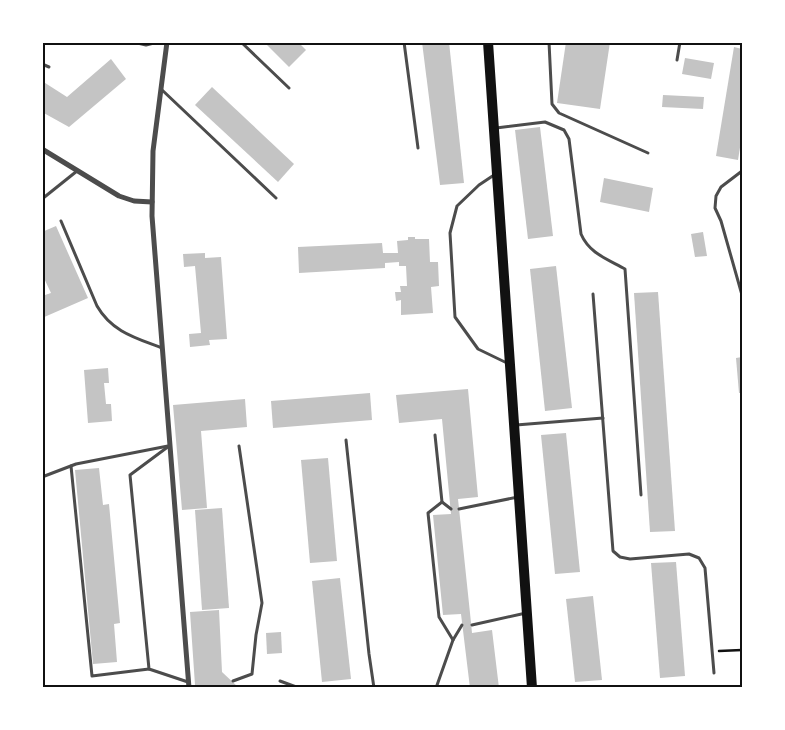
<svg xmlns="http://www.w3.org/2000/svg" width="785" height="730" font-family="Spectral,serif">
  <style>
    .building { fill: #c4c4c4 }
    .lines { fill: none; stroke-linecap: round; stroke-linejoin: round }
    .path { stroke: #111; stroke-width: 2.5 }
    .service { stroke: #4c4c4c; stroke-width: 3 }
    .minor { stroke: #4c4c4c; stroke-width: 5 }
    .secondary { stroke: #111; stroke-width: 10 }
    .neatline { fill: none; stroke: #111; stroke-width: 2 }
  </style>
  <rect width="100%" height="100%" fill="#fff"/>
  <!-- building -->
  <g class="building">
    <path d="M264 42H298L306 50 289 67Z"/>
    <path d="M422 42H449L464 183 440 185Z"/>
    <path d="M566 42H610L600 109 557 103Z"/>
    <path d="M734 47 742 49V135L738 160 716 156Z"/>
    <path d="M685 58 714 63 711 79 682 74Z"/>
    <path d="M111 59 126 79 69 127 42 112V81L67 97Z"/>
    <path d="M212 87 294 164 278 182 195 105Z"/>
    <path d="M663 95 704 97 703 109 662 107Z"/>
    <path d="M540 127 553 236 528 239 515 130Z"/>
    <path d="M604 178 653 188 649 212 600 202Z"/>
    <path d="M56 226 88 298 42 318V296L51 293 42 274V232Z"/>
    <path d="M703 232 707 256 695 257 691 234Z"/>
    <path d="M408 237H415V239H429L430 262H438L439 286 431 287 433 313 401 315V300L396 301 395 292H401L400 286H407L406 266H399V262L385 263V268L299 273 298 247 382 243 383 253H398L397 241 408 240Z"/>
    <path d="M205 253V258L221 257 227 339 209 340 210 345 190 347 189 334 201 333 195 266 184 267 183 254Z"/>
    <path d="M556 266 572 408 545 411 530 269Z"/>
    <path d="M658 292 675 531 650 532 634 293Z"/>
    <path d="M742 357V393H739L736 358Z"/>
    <path d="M108 368 109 383H104L106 404H111L112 421 88 423 84 370Z"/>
    <path d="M468 389 478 497 458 499 470 613 472 633 492 630 499 688H470L461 614 443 615 433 515 451 514 442 419 399 423 396 395Z"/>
    <path d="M370 393 372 420 273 428 271 401Z"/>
    <path d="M245 399 247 427 201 431 207 508 182 510 173 405Z"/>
    <path d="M566 433 580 572 555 574 541 435Z"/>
    <path d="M328 458 337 561 310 563 301 460Z"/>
    <path d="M99 468 103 505 109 504 120 623 114 624 117 662 93 664 75 470Z"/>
    <path d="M222 508 229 608 202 610 195 510Z"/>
    <path d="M676 562 685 676 660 678 651 563Z"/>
    <path d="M340 578 351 679 322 682 312 581Z"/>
    <path d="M593 596 602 680 575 682 566 599Z"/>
    <path d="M219 610 222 672 239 688H198L195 685 190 612Z"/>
    <path d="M281 632 282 653 267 654 266 633Z"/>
  </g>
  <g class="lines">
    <!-- path -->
    <path class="path" d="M719 651 742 650"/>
    <!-- service -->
    <g class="service">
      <path d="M133 42 146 45 158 42"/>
      <path d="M241 42 289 88"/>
      <path d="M404 42 418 148"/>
      <path d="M549 42 552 104 559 113 648 153"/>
      <path d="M677 60 680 42"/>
      <path d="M42 64 49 67"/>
      <path d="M161 89 276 198"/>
      <path d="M496 128 545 122 564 130 569 139 581 234C589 253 607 259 625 269L641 495"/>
      <path d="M742 171 721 187 716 196 715 208 721 221 742 295"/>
      <path d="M494 175 479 185 457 206 450 233 455 317 478 349 509 364"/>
      <path d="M42 199 77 171"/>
      <path d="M61 221 97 306C112 332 136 338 162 348"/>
      <path d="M593 294 613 551 620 557 630 559 689 554 699 558 705 568 714 673"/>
      <path d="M516 425 603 418"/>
      <path d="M435 435 442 502 451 509"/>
      <path d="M346 440 369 654 374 688"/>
      <path d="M169 446 130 475 149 669 188 682"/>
      <path d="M71 466 92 676 149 669"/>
      <path d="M42 477 76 464 168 446"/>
      <path d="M442 502 428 513 439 617 453 640"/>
      <path d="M459 509 518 497"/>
      <path d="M472 625 526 613"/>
      <path d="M233 681 252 674 256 635 262 603 239 446"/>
      <path d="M280 681 299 688"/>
      <path d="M436 688 453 640 462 625"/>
    </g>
    <!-- minor -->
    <g class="minor">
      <path d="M167 42 153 151 152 216 189 688"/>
      <path d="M42 149 119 196 134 201 152 202"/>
    </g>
    <!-- secondary -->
    <path class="secondary" d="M488 42 532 688"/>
  </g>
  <!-- border -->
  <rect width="785" height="730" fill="none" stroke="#ffffff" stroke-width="88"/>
  <rect x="44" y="44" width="697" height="642" class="neatline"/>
</svg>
